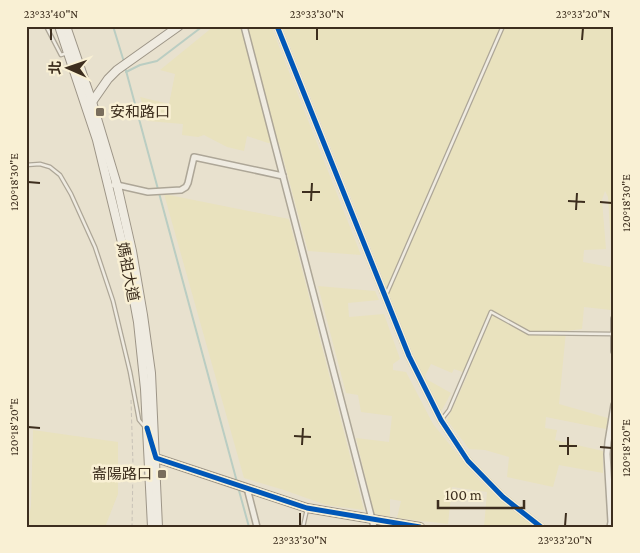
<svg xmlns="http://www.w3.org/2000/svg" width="640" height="553" font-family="'Crimson Pro','Noto Sans TC',serif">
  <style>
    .farmland { fill: #e9e2be }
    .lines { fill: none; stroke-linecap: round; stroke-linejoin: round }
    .stream { stroke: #bacdc2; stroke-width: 2 }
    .lane-casing { stroke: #ada697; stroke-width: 5 }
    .street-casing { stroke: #ada697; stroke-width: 8 }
    .secondary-casing { stroke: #9d9587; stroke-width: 10 }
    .path { stroke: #c8c2b7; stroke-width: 1; stroke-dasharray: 4 2.5; stroke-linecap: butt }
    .lane { stroke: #efebe1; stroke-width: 2.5 }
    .street { stroke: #efebe1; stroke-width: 5 }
    .secondary { stroke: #efebe1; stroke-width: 8 }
    .cycleway-casing { stroke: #f9f0d4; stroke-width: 8 }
    .cycleway { stroke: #0057b8; stroke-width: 5 }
    .ticks { fill: none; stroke: #3d2e1e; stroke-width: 2 }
    .poi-dot { fill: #796d5c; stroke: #f9f0d4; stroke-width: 2 }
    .labels { text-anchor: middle; stroke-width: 5; stroke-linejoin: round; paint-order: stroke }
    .poi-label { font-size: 15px; fill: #3d2e1e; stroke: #f9f0d4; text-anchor: start }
    .street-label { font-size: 15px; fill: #3d2e1e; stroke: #f9f0d4 }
    .neatline { fill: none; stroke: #3d2e1e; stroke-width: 2 }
    .ticks-label { font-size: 12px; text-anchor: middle; fill: #3d2e1e }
  </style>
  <rect width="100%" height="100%" fill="#e8e1ce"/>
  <!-- farmland -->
  <g class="farmland">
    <path d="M214 26H271L361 255 308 251 279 143H268L247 136 244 151 227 147 204 135 198 137 182 135 183 124 148 121 140 97 169 104 175 74 160 70Z"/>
    <path d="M282 26H614V250L612 249 611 245 608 197 605 191 602 200 606 249 584 250 583 262 610 267 614 258V286L610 294 611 310 584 307 582 329 566 331 559 404 608 418 606 429 546 417 545 428 557 430 555 440 603 451V473L559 465 553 487 507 477 509 457 485 450 469 449 447 420 468 374 454 369 452 373 431 364 425 376 426 379 451 393 441 412 421 374 405 335 352 200Z"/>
    <path d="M164 194 289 219 364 510 326 505 284 490 244 478Z"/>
    <path d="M318 286 375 291 379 300 348 303 349 317 384 314 400 359 393 364V370L406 372 433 424 477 478 502 501 535 527H484L487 492 452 487 448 524 397 518 401 501 390 499V517L374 514 356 438 389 442 392 416 361 412 358 395 346 393Z"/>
    <path d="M33 430 118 442V494L105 527H27L31 506Z"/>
  </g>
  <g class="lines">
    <!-- stream -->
    <g class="stream">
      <path d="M113 26 124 62"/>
      <path d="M125 67 237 482"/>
      <path d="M126 72 140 65 157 61 203 26"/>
      <path d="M238 487 249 527"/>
    </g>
    <!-- lane casing -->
    <g class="lane-casing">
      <g id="lane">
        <path d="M46 26 61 55 67 53"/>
        <path d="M26 165 40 164 50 167 60 175 71 194 95 247 113 301 130 372 139 420 144 426"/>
        <path d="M386 295 503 26"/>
        <path d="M442 419 449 410 491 312 529 333 613 334"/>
        <path d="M303 527 307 509"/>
      </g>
    </g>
    <!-- street casing -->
    <g class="street-casing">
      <g id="street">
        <path d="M244 26 374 527"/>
        <path d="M277 26 409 356 441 420 468 461 503 497 541 527"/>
        <path d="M114 185H117L148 192 181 190 186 187 188 183 194 157 283 176"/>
        <path d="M614 319V351"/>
        <path d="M247 488 257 527"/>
        <path d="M610 527 611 522 607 454 608 442 614 405"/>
      </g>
    </g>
    <!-- secondary casing -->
    <g class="secondary-casing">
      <g id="secondary">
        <path d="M59 26 97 140 127 263 138 322 145 389 152 527"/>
        <path d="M66 26 92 102 117 185 132 251 143 315 151 373 158 527"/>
        <path d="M89 103 92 102 108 79 117 70 179 26"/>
        <path d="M156 458 307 508 420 527"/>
      </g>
    </g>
    <!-- path -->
    <path class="path" d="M131 400 133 465 132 527"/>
    <!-- lane -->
    <use href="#lane" class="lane"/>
    <!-- street -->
    <use href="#street" class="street"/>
    <!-- secondary -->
    <use href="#secondary" class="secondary"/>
    <!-- cycleway casing -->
    <g class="cycleway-casing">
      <g id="cycleway">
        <path d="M277 26 409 356 441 420 468 461 503 497 541 527"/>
        <path d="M147 428 156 458 307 508 420 527"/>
      </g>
    </g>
    <!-- cycleway -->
    <use href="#cycleway" class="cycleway"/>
  </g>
  <!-- ticks -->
  <path class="ticks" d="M51 40V28M317 40V28M582 40 583 28M28 182 40 183M302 192H320M311 201 312 183M568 201 585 202M600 202 612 203M576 210 577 193M28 427 40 428M294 436 311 437M302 445 303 428M559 446H577M600 447 612 448M568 455V437M300 526V513M565 526 566 513"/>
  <!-- markers -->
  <g class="poi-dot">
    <rect x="95" y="107" width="10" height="10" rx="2.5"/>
    <rect x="157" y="469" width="10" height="10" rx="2.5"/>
  </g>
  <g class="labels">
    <!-- poi labels -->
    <g class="poi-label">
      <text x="110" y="117">安和路口</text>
      <text x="152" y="479" text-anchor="end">崙陽路口</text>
    </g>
    <!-- street labels -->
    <g class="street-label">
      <text transform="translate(128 272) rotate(79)" y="5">媽祖大道</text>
    </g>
  </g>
  <!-- border -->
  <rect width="640" height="553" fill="none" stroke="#f9f0d4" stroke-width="55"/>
  <!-- north arrow -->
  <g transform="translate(68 68) rotate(272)" stroke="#f9f0d4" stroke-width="4" paint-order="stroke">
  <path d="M0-4L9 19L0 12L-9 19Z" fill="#3d2e1e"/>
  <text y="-8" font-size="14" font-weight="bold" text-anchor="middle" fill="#3d2e1e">北</text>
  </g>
  <!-- scale -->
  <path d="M438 500v8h86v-8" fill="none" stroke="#3d2e1e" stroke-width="2.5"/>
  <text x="445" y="500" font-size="15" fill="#3d2e1e" stroke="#f9f0d4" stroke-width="4" paint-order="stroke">100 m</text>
  <rect x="28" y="28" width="584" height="498" class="neatline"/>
  <g class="ticks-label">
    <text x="51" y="18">23°33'40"N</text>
    <text x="317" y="18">23°33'30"N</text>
    <text x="583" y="18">23°33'20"N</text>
    <text transform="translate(14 182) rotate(-90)" y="4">120°18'30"E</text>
    <text transform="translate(626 203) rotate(-90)" y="4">120°18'30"E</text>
    <text transform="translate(14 427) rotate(-90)" y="4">120°18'20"E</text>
    <text transform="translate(626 448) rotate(-90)" y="4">120°18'20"E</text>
    <text x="300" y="544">23°33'30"N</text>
    <text x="565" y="544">23°33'20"N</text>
  </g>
</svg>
